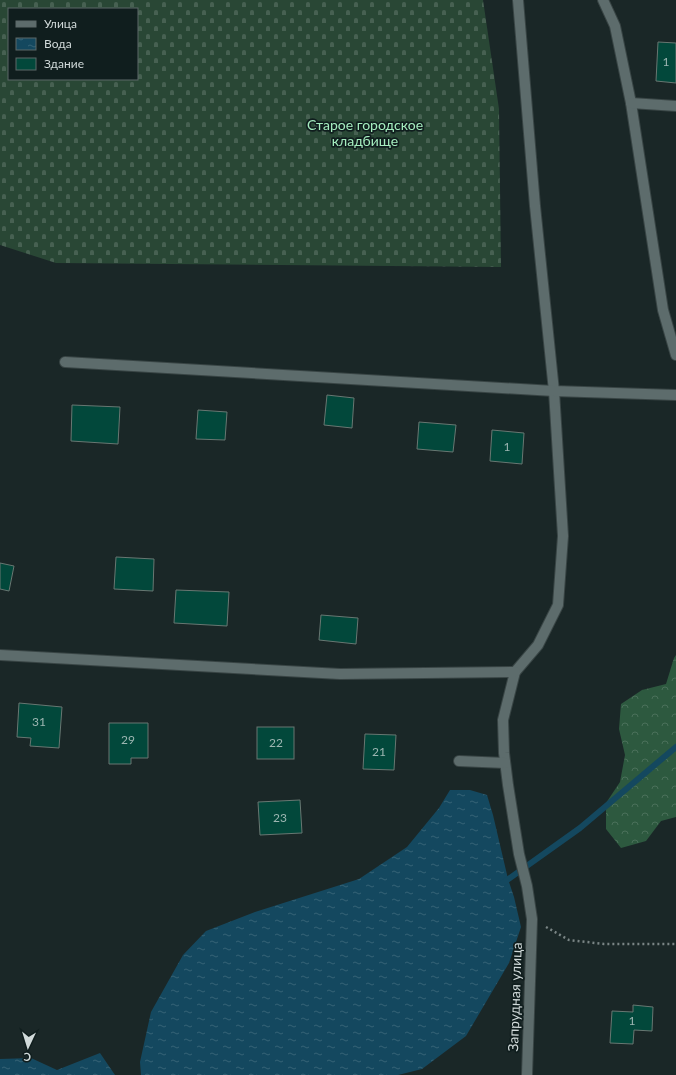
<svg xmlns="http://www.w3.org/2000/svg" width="676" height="1075" font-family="Lato,sans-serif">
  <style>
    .forest { fill: url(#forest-crowns) }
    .cemetery { fill: url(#cemetery-stones); fill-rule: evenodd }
    .water { fill: url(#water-ripples) }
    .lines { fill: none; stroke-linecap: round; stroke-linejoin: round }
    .stream { stroke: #14485f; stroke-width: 6 }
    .building { fill: #02483b; stroke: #687772 }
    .minor-casing { stroke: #394545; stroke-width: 12 }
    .path { stroke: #7a8585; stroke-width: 2.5; stroke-dasharray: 2 3; stroke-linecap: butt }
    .minor { stroke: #5d6c6c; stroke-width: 10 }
    .labels { text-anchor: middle; stroke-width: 3.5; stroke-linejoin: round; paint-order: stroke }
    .number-label { font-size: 12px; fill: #9db6b2 }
    .park-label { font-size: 14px; fill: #a5edbf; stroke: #101e1e }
    .street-label { font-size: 14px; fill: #d1dada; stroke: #101e1e }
  </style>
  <defs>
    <pattern id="forest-crowns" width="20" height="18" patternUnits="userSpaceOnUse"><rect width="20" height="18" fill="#2d593f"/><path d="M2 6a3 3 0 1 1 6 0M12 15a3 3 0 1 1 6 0" fill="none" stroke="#4a705a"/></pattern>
    <pattern id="cemetery-stones" width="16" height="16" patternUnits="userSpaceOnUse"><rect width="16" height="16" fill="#294735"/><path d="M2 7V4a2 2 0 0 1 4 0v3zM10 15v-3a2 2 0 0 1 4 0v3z" fill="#476152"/></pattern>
    <pattern id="water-ripples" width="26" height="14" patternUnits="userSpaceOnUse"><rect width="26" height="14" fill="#14485f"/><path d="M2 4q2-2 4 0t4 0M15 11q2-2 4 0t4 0" fill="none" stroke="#356275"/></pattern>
  </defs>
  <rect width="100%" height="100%" fill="#1a2727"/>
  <!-- forest -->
  <path class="forest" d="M676 655V817L661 821 646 841 621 848 606 829V803L620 782 625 755 619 729 621 704 642 690 666 684 674 658Z"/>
  <!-- cemetery -->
  <path class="cemetery" d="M0 0H483L499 109 501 267 56 263 0 245ZM9 9H137V79H9Z"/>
  <!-- water -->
  <g class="water">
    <path d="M450 790H470L487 795 493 815 508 879 514 897 521 927 509 963 466 1036 422 1069 398 1075H141L140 1062 151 1012 183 955 206 931 255 912 359 879 407 847 439 808Z"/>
    <path d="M100 1053 115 1075H0V1059L31 1058 57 1070Z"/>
  </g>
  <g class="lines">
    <!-- stream -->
    <path class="stream" d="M503 883 580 828 676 747"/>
  </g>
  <!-- building -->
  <g class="building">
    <path d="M658 42 676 43V83L656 81Z"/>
    <path d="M327 395 354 398 352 428 324 425Z"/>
    <path d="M72 405 120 407 118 444 71 441Z"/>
    <path d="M198 410 227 412 225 440 196 439Z"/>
    <path d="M419 422 456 425 453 452 417 449Z"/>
    <path d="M492 430 524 433 522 464 490 461Z"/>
    <path d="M116 557 154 559 153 591 114 589Z"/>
    <path d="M0 563 14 566 9 591 0 589Z"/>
    <path d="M176 590 229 592 227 626 174 623Z"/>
    <path d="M321 615 358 618 356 644 319 640Z"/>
    <path d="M19 703 62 707 59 748 30 746 31 738 17 737Z"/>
    <path d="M109 723H148V758H131V764H109Z"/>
    <rect x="257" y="727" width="37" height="32"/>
    <path d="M365 734 396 735 394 770 363 769Z"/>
    <path d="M300 800 302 833 260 835 258 802Z"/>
    <path d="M633 1005 653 1007 652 1031 634 1030 633 1044 610 1043 612 1011 633 1012Z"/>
  </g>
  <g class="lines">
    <!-- minor casing -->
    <g class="minor-casing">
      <g id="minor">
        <path d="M518 0 535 206 554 391 563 536 558 605 538 645 515 672 503 720 504 753 508 785 519 854 527 886 532 919 527 1075"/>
        <path d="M603 0 615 26 631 103 663 310 676 355"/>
        <path d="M631 103 676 106"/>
        <path d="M65 362 554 391 676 395"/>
        <path d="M0 655 340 674 515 672"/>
        <path d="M459 761 505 763"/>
      </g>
    </g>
    <!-- path -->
    <path class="path" d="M546 927 569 940 604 944H676"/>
    <!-- minor -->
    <use href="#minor" class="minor"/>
  </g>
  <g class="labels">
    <!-- number labels -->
    <g class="number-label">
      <text x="666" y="66">1</text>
      <text x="507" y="451">1</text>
      <text x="39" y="726">31</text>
      <text x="128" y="744">29</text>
      <text x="276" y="747">22</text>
      <text x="379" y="756">21</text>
      <text x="280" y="822">23</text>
      <text x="632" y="1025">1</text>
    </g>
    <!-- park labels -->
    <g class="park-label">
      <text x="365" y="130">Старое городское<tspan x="365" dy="16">кладбище</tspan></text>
    </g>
    <!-- street labels -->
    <g class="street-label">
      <text transform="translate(515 997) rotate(-88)" y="5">Запрудная улица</text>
    </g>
  </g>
  <!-- legend -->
  <rect x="8" y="8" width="130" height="72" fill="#101e1e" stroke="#5d6969"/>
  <rect x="16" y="21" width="20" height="6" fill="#5d6c6c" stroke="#5d6969"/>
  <text x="44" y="28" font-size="12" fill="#d1dada">Улица</text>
  <rect x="16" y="38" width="20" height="12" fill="url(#water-ripples)" stroke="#5d6969"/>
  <text x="44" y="48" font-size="12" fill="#d1dada">Вода</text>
  <rect x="16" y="58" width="20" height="12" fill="#02483b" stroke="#5d6969"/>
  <text x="44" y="68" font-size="12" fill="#d1dada">Здание</text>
  <!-- north arrow -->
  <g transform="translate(28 1047) rotate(184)" stroke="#101e1e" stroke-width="3" paint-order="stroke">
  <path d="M0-3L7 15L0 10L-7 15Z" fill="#d1dada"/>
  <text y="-6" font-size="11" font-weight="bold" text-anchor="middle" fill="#d1dada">С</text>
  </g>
</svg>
